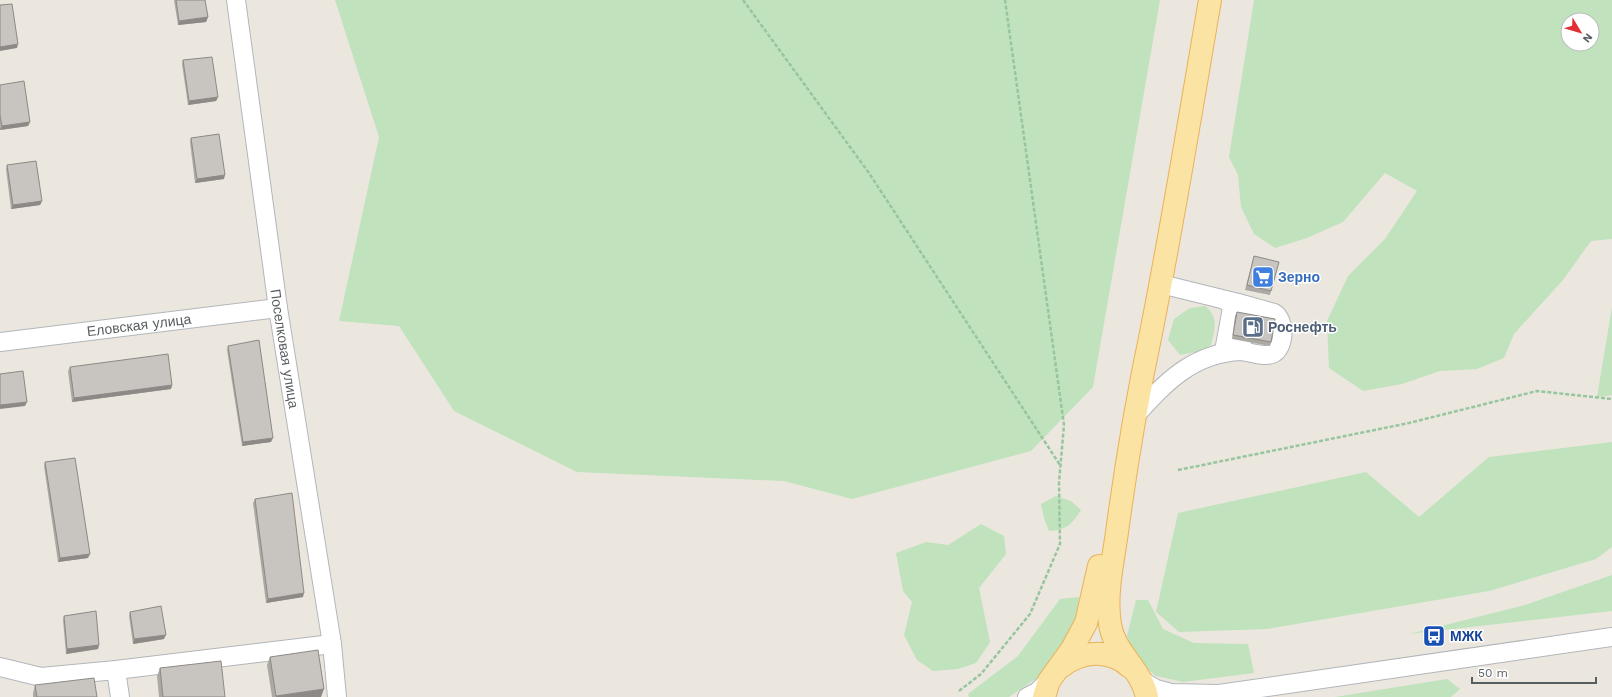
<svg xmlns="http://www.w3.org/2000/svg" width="1612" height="697" font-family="'Work Sans',sans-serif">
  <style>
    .green { fill: #c0e2bc; fill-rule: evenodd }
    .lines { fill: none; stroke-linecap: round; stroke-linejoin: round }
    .minor-casing { stroke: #b2b6ba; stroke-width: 20 }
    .major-casing { stroke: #eab159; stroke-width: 24 }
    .path { stroke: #97c59e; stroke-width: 2.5; stroke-dasharray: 4 2; stroke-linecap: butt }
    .minor { stroke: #fff; stroke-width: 18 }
    .major { stroke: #fbe3a4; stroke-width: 22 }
    .wall { fill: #aca9a4 }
    .shaded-wall { fill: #8c8986 }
    .building { fill: #c8c4bf; stroke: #8c8986 }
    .labels { text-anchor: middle; stroke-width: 3; stroke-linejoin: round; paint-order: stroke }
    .shop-label { font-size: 14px; font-weight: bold; fill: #366cbe; stroke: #fff; text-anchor: start }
    .street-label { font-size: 14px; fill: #585d60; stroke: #fff }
    .service-label { font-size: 14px; font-weight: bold; fill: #4e5e75; stroke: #fff; text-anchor: start }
    .transit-label { font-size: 14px; font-weight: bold; fill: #164399; stroke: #fff; text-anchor: start }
  </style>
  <rect width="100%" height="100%" fill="#ebe7df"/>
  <!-- green -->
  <g class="green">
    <path d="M335 0H1160L1093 387 1031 451 852 499 784 481 577 472 454 411 399 326 339 321 379 137Z"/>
    <path d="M1254 0H1612V239L1591 241 1563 280 1514 334 1504 358 1477 369 1440 371 1402 384 1363 391 1329 368 1327 321 1348 276 1385 239 1417 191 1385 173 1343 222 1307 238 1275 248 1254 234 1241 207 1238 175 1229 157ZM1568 20H1592V44H1568Z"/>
    <path d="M1205 306C1219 317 1215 329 1211 345L1200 351 1180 355 1168 340 1174 319 1190 308Z"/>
    <path d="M1612 307V395L1597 397Z"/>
    <path d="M1612 442V547L1596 559 1489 591 1267 629 1179 632 1156 612 1178 513 1366 472 1419 517 1489 457Z"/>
    <path d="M1056 496 1071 501 1081 510C1072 524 1067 530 1049 531L1044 518 1041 504Z"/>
    <path d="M981 524 1004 536 1006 554 979 588 990 642 976 663 958 669 933 671 917 660 904 635 912 602 903 591 896 553 926 542 948 545Z"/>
    <path d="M1612 575V611L1409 634 1525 605Z"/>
    <path d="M1079 597 1075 623 1062 649 1040 676 1009 697H969L968 694 1018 656 1060 599Z"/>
    <path d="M1136 600H1148L1163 629 1194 643 1248 644 1254 673 1183 682 1156 676 1137 660 1127 636Z"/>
    <path d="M1447 679 1460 689 1451 697H1335Z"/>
  </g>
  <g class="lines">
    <!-- minor casing -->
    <g class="minor-casing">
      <g id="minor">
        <path id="s1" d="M236 0 278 308 332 644 337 697"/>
        <path d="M1161 284 1238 303 1247 310"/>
        <path d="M1224 300 1228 302 1232 308 1224 351"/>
        <path d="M1238 303 1274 313C1286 320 1285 349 1272 354 1264 357 1250 352 1241 351"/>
        <path id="s2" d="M0 342 278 308"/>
        <path d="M1134 417C1165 383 1192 353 1241 351L1242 342"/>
        <path d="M0 667 41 677 116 670 332 644"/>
        <path d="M116 670 120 697"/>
        <path d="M1141 680 1156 689 1171 693 1219 694 1612 637"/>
        <path d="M1027 697 1037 692 1052 677"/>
      </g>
    </g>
    <!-- major casing -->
    <g class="major-casing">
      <g id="major">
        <path d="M1061 667C1082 650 1110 649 1130 667"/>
        <path d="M1044 697 1049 681 1072 649 1086 623 1099 566"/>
        <path d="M1147 697C1141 668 1114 653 1110 624 1105 594 1113 562 1117 532 1126 465 1137 399 1151 333 1173 222 1191 111 1210 0"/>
      </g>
    </g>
    <!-- path -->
    <g class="path">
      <path d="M743 0 869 173 1060 465"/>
      <path d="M1178 470 1409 423 1537 391 1612 399"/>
      <path d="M959 691 981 674 1030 614 1060 544 1059 482 1064 425 1005 0"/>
    </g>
    <!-- minor -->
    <use href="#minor" class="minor"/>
    <!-- major -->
    <use href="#major" class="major"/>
  </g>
  <!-- wall -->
  <g class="wall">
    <path d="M174 0H205L208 17 206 22 178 25Z"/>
    <path d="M183 60 218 97 216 101 188 105 182 64Z"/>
    <path d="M0 85 30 122 28 126 0 130Z"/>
    <path d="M191 138 224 179 195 183 190 142Z"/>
    <path d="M7 165 42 201 40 205 11 209 6 169Z"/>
    <path d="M1254 256 1271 291 1270 295 1245 290Z"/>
    <path d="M1237 312 1271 342 1270 346 1232 339 1235 316Z"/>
    <path d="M228 346 271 442 242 446 227 350Z"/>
    <path d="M70 367 172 385 171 389 72 402 68 371Z"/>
    <path d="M45 462 88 558 58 562 44 466Z"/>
    <path d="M255 499 303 597 266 603 253 503Z"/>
    <path d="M130 612 164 639 133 644 129 616Z"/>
    <path d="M64 616 99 645 98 649 66 654 63 620Z"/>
    <path d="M270 657 321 697H272L267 665Z"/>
    <path d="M160 668 225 697H159L157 676Z"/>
    <path d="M35 685 97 697H33V693Z"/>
  </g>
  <!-- shaded-wall -->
  <g class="shaded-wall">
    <path d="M208 17 206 22 178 25 179 21Z"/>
    <path d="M18 44 17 48 0 51V47Z"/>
    <path d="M218 97 216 101 188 105 189 101Z"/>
    <path d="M30 122 28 126 0 130 2 126Z"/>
    <path d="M225 175 224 179 195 183 197 179Z"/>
    <path d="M42 201 40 205 11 209 13 205Z"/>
    <path d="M172 385 171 389 72 402 74 398Z"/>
    <path d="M27 402 25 406 0 409V405Z"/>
    <path d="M273 438 271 442 242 446 243 442Z"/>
    <path d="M90 554 88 558 58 562 60 558Z"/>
    <path d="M304 593 303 597 266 603 268 599Z"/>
    <path d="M166 635 164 639 133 644 134 639Z"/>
    <path d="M99 645 98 649 66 654 67 649Z"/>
    <path d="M324 689 321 697H276V696Z"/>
  </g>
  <!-- building -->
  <g class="building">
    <path d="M176 0H205L208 17 179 21Z"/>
    <path d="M12 4 18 44 0 47V5Z"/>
    <path d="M212 57 218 97 189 101 183 60Z"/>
    <path d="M24 81 30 122 2 126 0 115V85Z"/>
    <path d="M219 134 225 175 197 179 191 138Z"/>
    <path d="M36 161 42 201 13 205 7 165Z"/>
    <path d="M1254 256 1279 262 1271 291 1247 285Z"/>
    <path d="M1237 312 1275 319 1271 342 1233 335Z"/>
    <path d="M259 340 273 438 243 442 228 346Z"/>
    <path d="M168 354 172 385 74 398 70 367Z"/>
    <path d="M23 371 27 402 0 405V374Z"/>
    <path d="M75 458 90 554 60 558 45 462Z"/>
    <path d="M292 493 304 593 268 599 255 499Z"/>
    <path d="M161 606 166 635 134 639 130 612Z"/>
    <path d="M96 611 99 645 67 649 64 616Z"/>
    <path d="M318 650 324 689 276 696 270 657Z"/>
    <path d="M221 661 225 697H163L160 668Z"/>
    <path d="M94 678 97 697H37L35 685Z"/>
  </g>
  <!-- icons -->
  <defs>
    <g id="supermarket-square" transform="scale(1.15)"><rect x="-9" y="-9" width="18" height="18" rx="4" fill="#3f7fe0" stroke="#fff"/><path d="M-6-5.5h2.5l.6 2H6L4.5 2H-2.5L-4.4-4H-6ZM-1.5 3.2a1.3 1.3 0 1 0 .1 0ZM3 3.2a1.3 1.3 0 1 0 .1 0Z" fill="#fff"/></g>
    <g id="fuel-square" transform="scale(1.15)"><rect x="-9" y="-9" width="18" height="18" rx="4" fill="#5c6f8a" stroke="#fff"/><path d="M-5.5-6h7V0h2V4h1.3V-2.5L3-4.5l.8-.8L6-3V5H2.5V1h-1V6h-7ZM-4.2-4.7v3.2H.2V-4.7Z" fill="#fff"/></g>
    <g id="bus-square" transform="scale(1.15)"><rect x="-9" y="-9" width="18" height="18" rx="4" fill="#1a4fb4" stroke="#fff"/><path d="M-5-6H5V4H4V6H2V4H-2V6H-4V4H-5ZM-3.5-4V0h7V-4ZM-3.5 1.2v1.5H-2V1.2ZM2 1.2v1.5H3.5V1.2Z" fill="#fff"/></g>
  </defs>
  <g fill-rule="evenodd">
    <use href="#supermarket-square" x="1263" y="277"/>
    <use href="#fuel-square" x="1253" y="327"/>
    <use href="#bus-square" x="1434" y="636"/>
  </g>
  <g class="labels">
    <!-- shop labels -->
    <g class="shop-label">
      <text x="1278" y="282">Зерно</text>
    </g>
    <!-- street labels -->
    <g class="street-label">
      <text dy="5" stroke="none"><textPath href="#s2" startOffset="140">Еловская улица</textPath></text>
      <text dy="5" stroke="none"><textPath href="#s1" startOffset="352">Поселковая улица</textPath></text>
    </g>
    <!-- service labels -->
    <g class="service-label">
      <text x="1268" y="332">Роснефть</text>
    </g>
    <!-- transit labels -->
    <g class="transit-label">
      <text x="1450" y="641">МЖК</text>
    </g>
  </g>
  <!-- north arrow -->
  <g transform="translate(1580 32) rotate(128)"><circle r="19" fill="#ffffff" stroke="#bcbebf"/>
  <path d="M0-3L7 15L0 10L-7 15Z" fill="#e12f36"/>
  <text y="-6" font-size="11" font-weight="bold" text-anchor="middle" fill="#585d60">N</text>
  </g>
  <!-- scale -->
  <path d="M1472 677v6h124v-6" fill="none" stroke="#585d60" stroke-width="2"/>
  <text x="1478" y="677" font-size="12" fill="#585d60" stroke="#ffffff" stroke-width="3" paint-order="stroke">50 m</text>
</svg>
